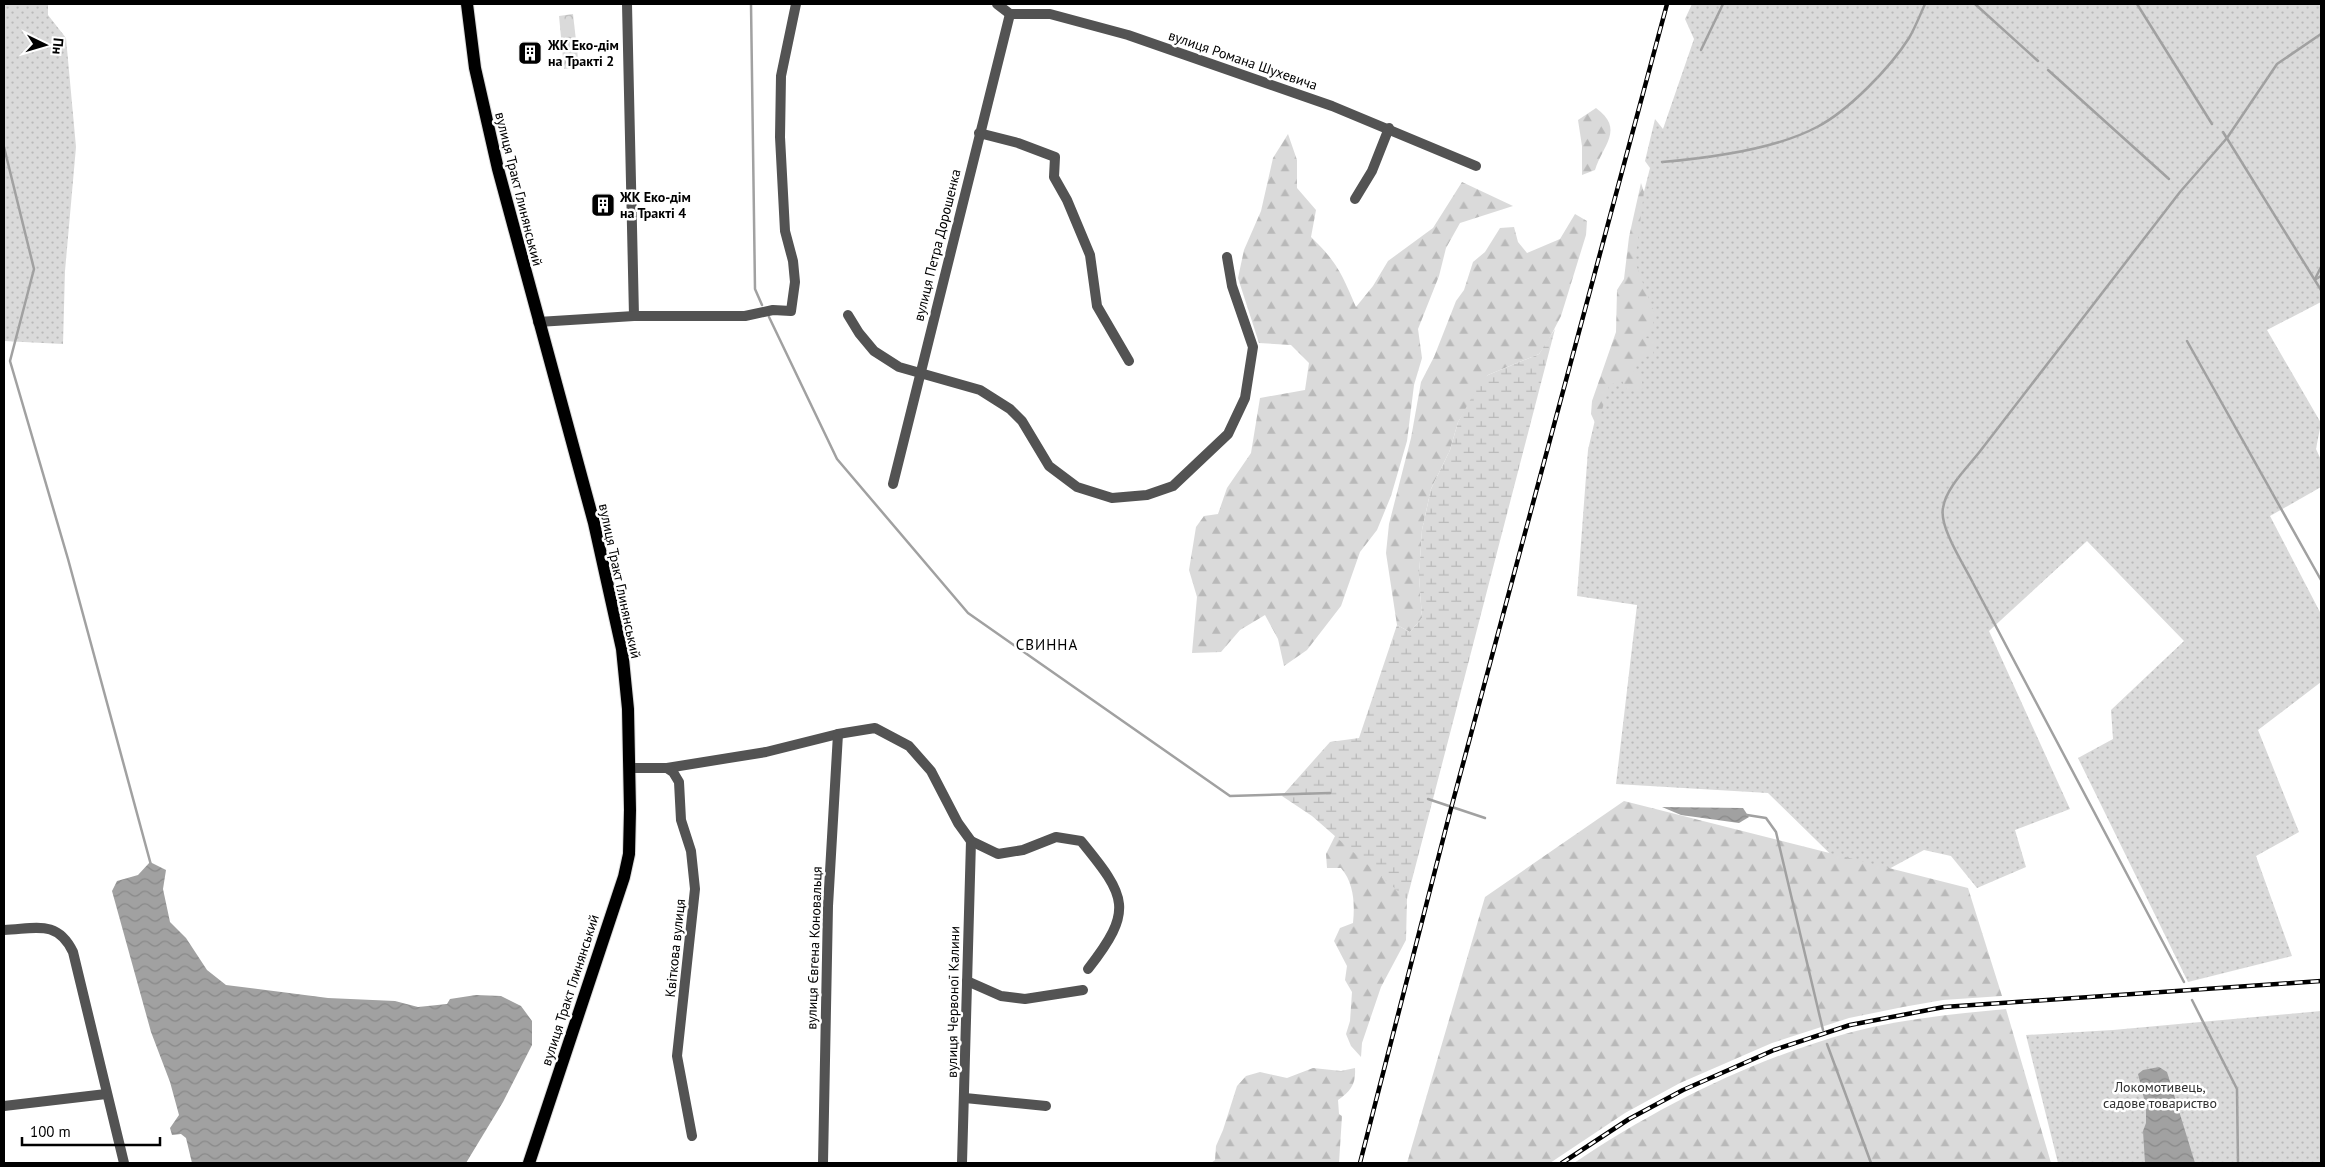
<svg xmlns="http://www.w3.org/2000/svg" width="2325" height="1167" font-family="'PT Sans',sans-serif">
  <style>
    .grass { fill: url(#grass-dots) }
    .forest { fill: url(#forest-firs) }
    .wetland { fill: url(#wetland-marsh) }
    .park { fill: url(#park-crowns) }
    .water { fill: url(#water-waves) }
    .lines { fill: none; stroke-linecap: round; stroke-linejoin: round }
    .stream { stroke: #a1a1a1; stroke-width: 2.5 }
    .major-casing { stroke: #dbdbdb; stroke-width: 14 }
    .minor { stroke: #535353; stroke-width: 10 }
    .major { stroke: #000; stroke-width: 12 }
    .rail-casing { stroke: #000; stroke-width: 4.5 }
    .rail { stroke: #fff; stroke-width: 2.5; stroke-dasharray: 8; stroke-linecap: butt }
    .labels { text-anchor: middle; stroke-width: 5; stroke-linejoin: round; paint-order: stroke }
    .poi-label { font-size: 14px; font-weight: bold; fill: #000; stroke: #fff; text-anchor: start }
    .street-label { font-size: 14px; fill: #000; stroke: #fff }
    .park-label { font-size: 14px; fill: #313131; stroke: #fff }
    .neighbourhood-label { font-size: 15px; letter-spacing: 1px; fill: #000; stroke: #fff }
  </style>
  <defs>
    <pattern id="grass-dots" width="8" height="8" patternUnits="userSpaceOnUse" patternTransform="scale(1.25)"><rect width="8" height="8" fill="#dadada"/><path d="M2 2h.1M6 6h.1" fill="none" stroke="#b9b9b9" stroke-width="1.8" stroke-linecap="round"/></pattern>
    <pattern id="forest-firs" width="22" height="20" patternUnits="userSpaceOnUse" patternTransform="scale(1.25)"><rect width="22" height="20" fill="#dadada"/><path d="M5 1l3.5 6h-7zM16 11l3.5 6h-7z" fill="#b9b9b9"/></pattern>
    <pattern id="wetland-marsh" width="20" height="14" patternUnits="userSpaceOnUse" patternTransform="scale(1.25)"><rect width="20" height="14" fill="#dadada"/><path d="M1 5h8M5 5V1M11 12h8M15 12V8" fill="none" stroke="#b9b9b9"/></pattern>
    <pattern id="park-crowns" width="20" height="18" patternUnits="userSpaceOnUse" patternTransform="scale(1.25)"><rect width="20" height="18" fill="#dadada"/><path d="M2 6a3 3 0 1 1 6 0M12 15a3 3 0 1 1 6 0" fill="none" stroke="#b9b9b9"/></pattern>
    <pattern id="water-waves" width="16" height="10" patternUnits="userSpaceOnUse" patternTransform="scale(1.25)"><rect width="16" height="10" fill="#a1a1a1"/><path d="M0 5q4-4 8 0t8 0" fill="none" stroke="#898989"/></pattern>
  </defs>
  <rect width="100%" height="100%" fill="#fff"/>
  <!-- grass -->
  <g class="grass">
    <path d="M4 4H48V15L66 38 76 147 65 271 63 344 4 341Z"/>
    <path d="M1692 4H2321V302L2267 330 2321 423 2316 449 2321 460V487L2270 516 2321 614V682L2258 730 2299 832 2256 856 2292 956 2188 982 2078 758 2113 739 2111 710 2184 641 2087 541 1989 631 2070 809 2015 830 2026 867 1977 888 1951 856 1924 850 1861 884 1768 793 1616 784 1637 605 1577 596 1588 450 1607 368 1633 334 1631 243 1650 168 1645 161 1655 119 1663 129 1694 39 1685 19Z"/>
    <path d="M2321 1011V1163H2058L2026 1035 2113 1030Z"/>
  </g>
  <!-- forest -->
  <g class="forest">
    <path d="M1596 108C1625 129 1603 145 1595 170L1582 175V146L1578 120Z"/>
    <path d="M1288 134 1297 160V188L1316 210 1311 237C1337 262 1342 274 1356 307L1373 286 1388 261 1433 228 1462 182 1513 206 1460 223 1446 248 1439 276 1418 329 1422 358 1414 385 1407 441 1391 496 1377 530 1360 552 1341 606 1307 650 1284 666 1278 639 1265 615 1240 630 1221 652 1192 653 1197 597 1189 570 1196 527 1204 516 1218 514 1227 488 1251 453 1260 398 1305 390 1309 363 1291 345 1259 343 1238 278 1244 250 1261 211 1273 158Z"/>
    <path d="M1641 183 1644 192 1635 262 1655 315 1652 328 1642 337 1655 340 1653 354 1639 360 1629 369 1641 375 1643 389 1628 391 1621 379 1609 386 1597 427 1591 414 1592 401 1616 332 1617 290 1624 279 1629 237Z"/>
    <path d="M1575 214 1587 221 1586 235 1561 316 1548 341 1539 354 1488 375 1458 422 1450 450 1431 489 1422 530 1419 576 1422 618 1410 632 1397 625 1386 553 1389 524 1411 438 1421 382 1434 357 1456 301 1464 290 1473 262 1485 252 1500 228 1514 227 1518 242 1527 253 1560 239Z"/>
    <path d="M1624 801 1968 888 2002 996 1943 1000 1903 1007 1849 1018 1772 1043 1680 1083 1625 1113 1550 1163H1407L1485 897Z"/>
    <path d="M1339 828 1404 885 1407 899 1406 940 1381 987 1362 1043 1361 1057 1351 1046 1346 1034 1350 1021 1352 992 1345 980 1347 966 1334 941 1340 928 1353 923C1355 904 1354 883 1341 868H1327L1326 854Z"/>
    <path d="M2006 1009 2051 1163H1574C1659 1106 1753 1059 1852 1032 1902 1019 1954 1014 2006 1009Z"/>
    <path d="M1313 1068 1341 1071 1355 1068C1356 1084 1351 1091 1338 1100L1339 1114 1342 1116 1339 1163H1211L1215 1160 1216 1146 1223 1130 1237 1086 1246 1076 1260 1072 1287 1078Z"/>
  </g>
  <!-- wetland -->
  <path class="wetland" d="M1555 329 1407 899 1312 816 1282 796 1330 742 1359 738 1397 625 1410 632 1422 618 1419 576 1422 530 1431 489 1450 450 1458 422 1478 386 1488 375 1539 354Z"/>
  <!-- park -->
  <path class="park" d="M573 14 579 67 564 69 559 16Z"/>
  <!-- water -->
  <g class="water">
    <path d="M1662 807 1743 808 1749 817 1739 823 1681 815Z"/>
    <path d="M150 862 166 870 163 889 170 922 186 938 207 970 226 985 328 998 395 1001 418 1007 447 1004 450 999 476 995 501 996 521 1006 532 1021V1045L503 1102 466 1163H192L186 1138 181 1134 172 1135 170 1128 179 1115 170 1082 151 1032 112 891 117 881 138 875Z"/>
    <path d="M2159 1067 2167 1072 2195 1163H2145L2143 1131 2146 1123V1107L2138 1074 2143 1070Z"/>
  </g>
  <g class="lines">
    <!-- stream -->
    <g class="stream">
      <path d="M751 4 755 289 762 305"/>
      <path d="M1975 4 2038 61"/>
      <path d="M2137 4 2212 124"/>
      <path d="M1701 50 1723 4"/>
      <path d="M2048 70 2169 179"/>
      <path d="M2223 132 2321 290"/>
      <path d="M4 147 34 269 10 361 68 559 151 865"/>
      <path d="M1662 162C1708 158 1776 149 1817 127 1848 111 1890 68 1909 38 1915 28 1920 15 1925 4"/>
      <path d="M2315 279 2321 267"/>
      <path d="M2316 279 2321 276"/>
      <path d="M769 317 837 459 968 613 1230 796 1330 793"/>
      <path d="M2187 341 2321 580"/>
      <path d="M1428 799 1485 818"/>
      <path d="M1747 815 1766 818 1776 832 1823 1030"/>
      <path d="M2184 982 1973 583C1964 565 1939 527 1943 508 1946 487 1969 466 1981 450L2180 192 2227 138 2277 64 2321 34"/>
      <path d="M2192 1000 2237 1089 2238 1163"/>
      <path d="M1827 1044 1871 1163"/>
    </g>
    <!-- major casing -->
    <g class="major-casing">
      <path id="major" d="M467 4 475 68 498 169 594 523 622 649 628 709 630 810 629 854 624 877 529 1163"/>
    </g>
    <!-- minor -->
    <g class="minor">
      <path d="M627 4 634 316"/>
      <path d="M997 4 1010 14H1050L1128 35 1332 106 1476 166"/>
      <path d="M979 133 1018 143 1055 157 1054 177 1067 200 1090 255 1097 306 1129 361"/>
      <path d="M1355 199 1372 171 1389 128"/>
      <path d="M848 315 859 333 874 351 899 367 980 390 1010 409 1022 421 1049 466 1077 487 1112 498 1147 495 1173 486 1228 434 1245 398 1253 347 1232 286 1227 257"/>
      <path d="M538 322 634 316H745L773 310 791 311 795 282 793 261 785 231 780 137 781 76 796 4"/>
      <path d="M893 484 1010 14"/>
      <path d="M629 768H667L766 752 838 734 875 728 909 746 931 771 958 823 971 841 998 854 1023 850 1056 837 1081 841C1127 897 1134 910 1088 969"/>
      <path d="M667 768 673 772 679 782 681 820 691 851 695 889 677 1056 692 1136"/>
      <path d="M4 930C35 929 57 919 73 952L124 1163"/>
      <path d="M967 981 1001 996 1025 999 1083 990"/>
      <path d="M965 1098 1046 1106"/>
      <path d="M4 1106 106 1094"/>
      <path d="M823 1163 828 906 838 734"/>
      <path d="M962 1163 971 841"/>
    </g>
    <!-- major -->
    <use href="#major" class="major"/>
    <!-- rail casing -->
    <g class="rail-casing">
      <g id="rail">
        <path d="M1360 1163 1449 816 1667 4"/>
        <path d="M1562 1163 1629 1119 1683 1090 1774 1050 1850 1025 1944 1007 2321 981"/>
      </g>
    </g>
    <!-- rail -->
    <use href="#rail" class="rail"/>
  </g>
  <!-- icons -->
  <defs>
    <g id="building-square" transform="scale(1.25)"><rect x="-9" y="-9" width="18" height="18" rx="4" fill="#000" stroke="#fff"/><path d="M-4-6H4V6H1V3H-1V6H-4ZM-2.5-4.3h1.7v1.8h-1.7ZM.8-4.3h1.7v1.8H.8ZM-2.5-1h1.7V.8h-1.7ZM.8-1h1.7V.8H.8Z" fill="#fff"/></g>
  </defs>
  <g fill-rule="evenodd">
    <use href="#building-square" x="530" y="53"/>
    <use href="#building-square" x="603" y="205"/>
  </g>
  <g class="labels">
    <!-- poi labels -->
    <g class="poi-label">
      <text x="548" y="50">ЖК Еко-дім<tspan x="548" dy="16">на Тракті 2</tspan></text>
      <text x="620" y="202">ЖК Еко-дім<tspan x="620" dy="16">на Тракті 4</tspan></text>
    </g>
    <!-- street labels -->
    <g class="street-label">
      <text transform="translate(1243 60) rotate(19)" y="5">вулиця Романа Шухевича</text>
      <text transform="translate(519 189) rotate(76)" y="5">вулиця Тракт Глинянський</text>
      <text transform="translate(937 245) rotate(-76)" y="5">вулиця Петра Дорошенка</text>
      <text transform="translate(620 581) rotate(78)" y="5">вулиця Тракт Глинянський</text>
      <text transform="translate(675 948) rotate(-84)" y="5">Квіткова вулиця</text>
      <text transform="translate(814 948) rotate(-88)" y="5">вулиця Євгена Коновальця</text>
      <text transform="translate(570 990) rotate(-72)" y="5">вулиця Тракт Глинянський</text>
      <text transform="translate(953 1002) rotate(-89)" y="5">вулиця Червоної Калини</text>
    </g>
    <!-- park labels -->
    <g class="park-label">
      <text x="2160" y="1092">Локомотивець,<tspan x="2160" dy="16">садове товариство</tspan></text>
    </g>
    <!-- neighbourhood labels -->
    <g class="neighbourhood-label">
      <text x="1047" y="650">СВИННА</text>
    </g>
  </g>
  <!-- border -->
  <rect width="2325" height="1167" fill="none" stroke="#000000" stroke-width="10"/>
  <!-- north arrow -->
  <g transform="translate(45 45) rotate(95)" stroke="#ffffff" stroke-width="4" paint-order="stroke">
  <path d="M0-4L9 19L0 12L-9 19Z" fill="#000000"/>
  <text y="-8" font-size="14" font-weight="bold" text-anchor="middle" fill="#000000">Пн</text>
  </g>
  <!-- scale -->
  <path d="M22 1137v8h138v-8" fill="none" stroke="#000000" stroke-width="2.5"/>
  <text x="30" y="1137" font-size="15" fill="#000000" stroke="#ffffff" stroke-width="4" paint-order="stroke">100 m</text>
</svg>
